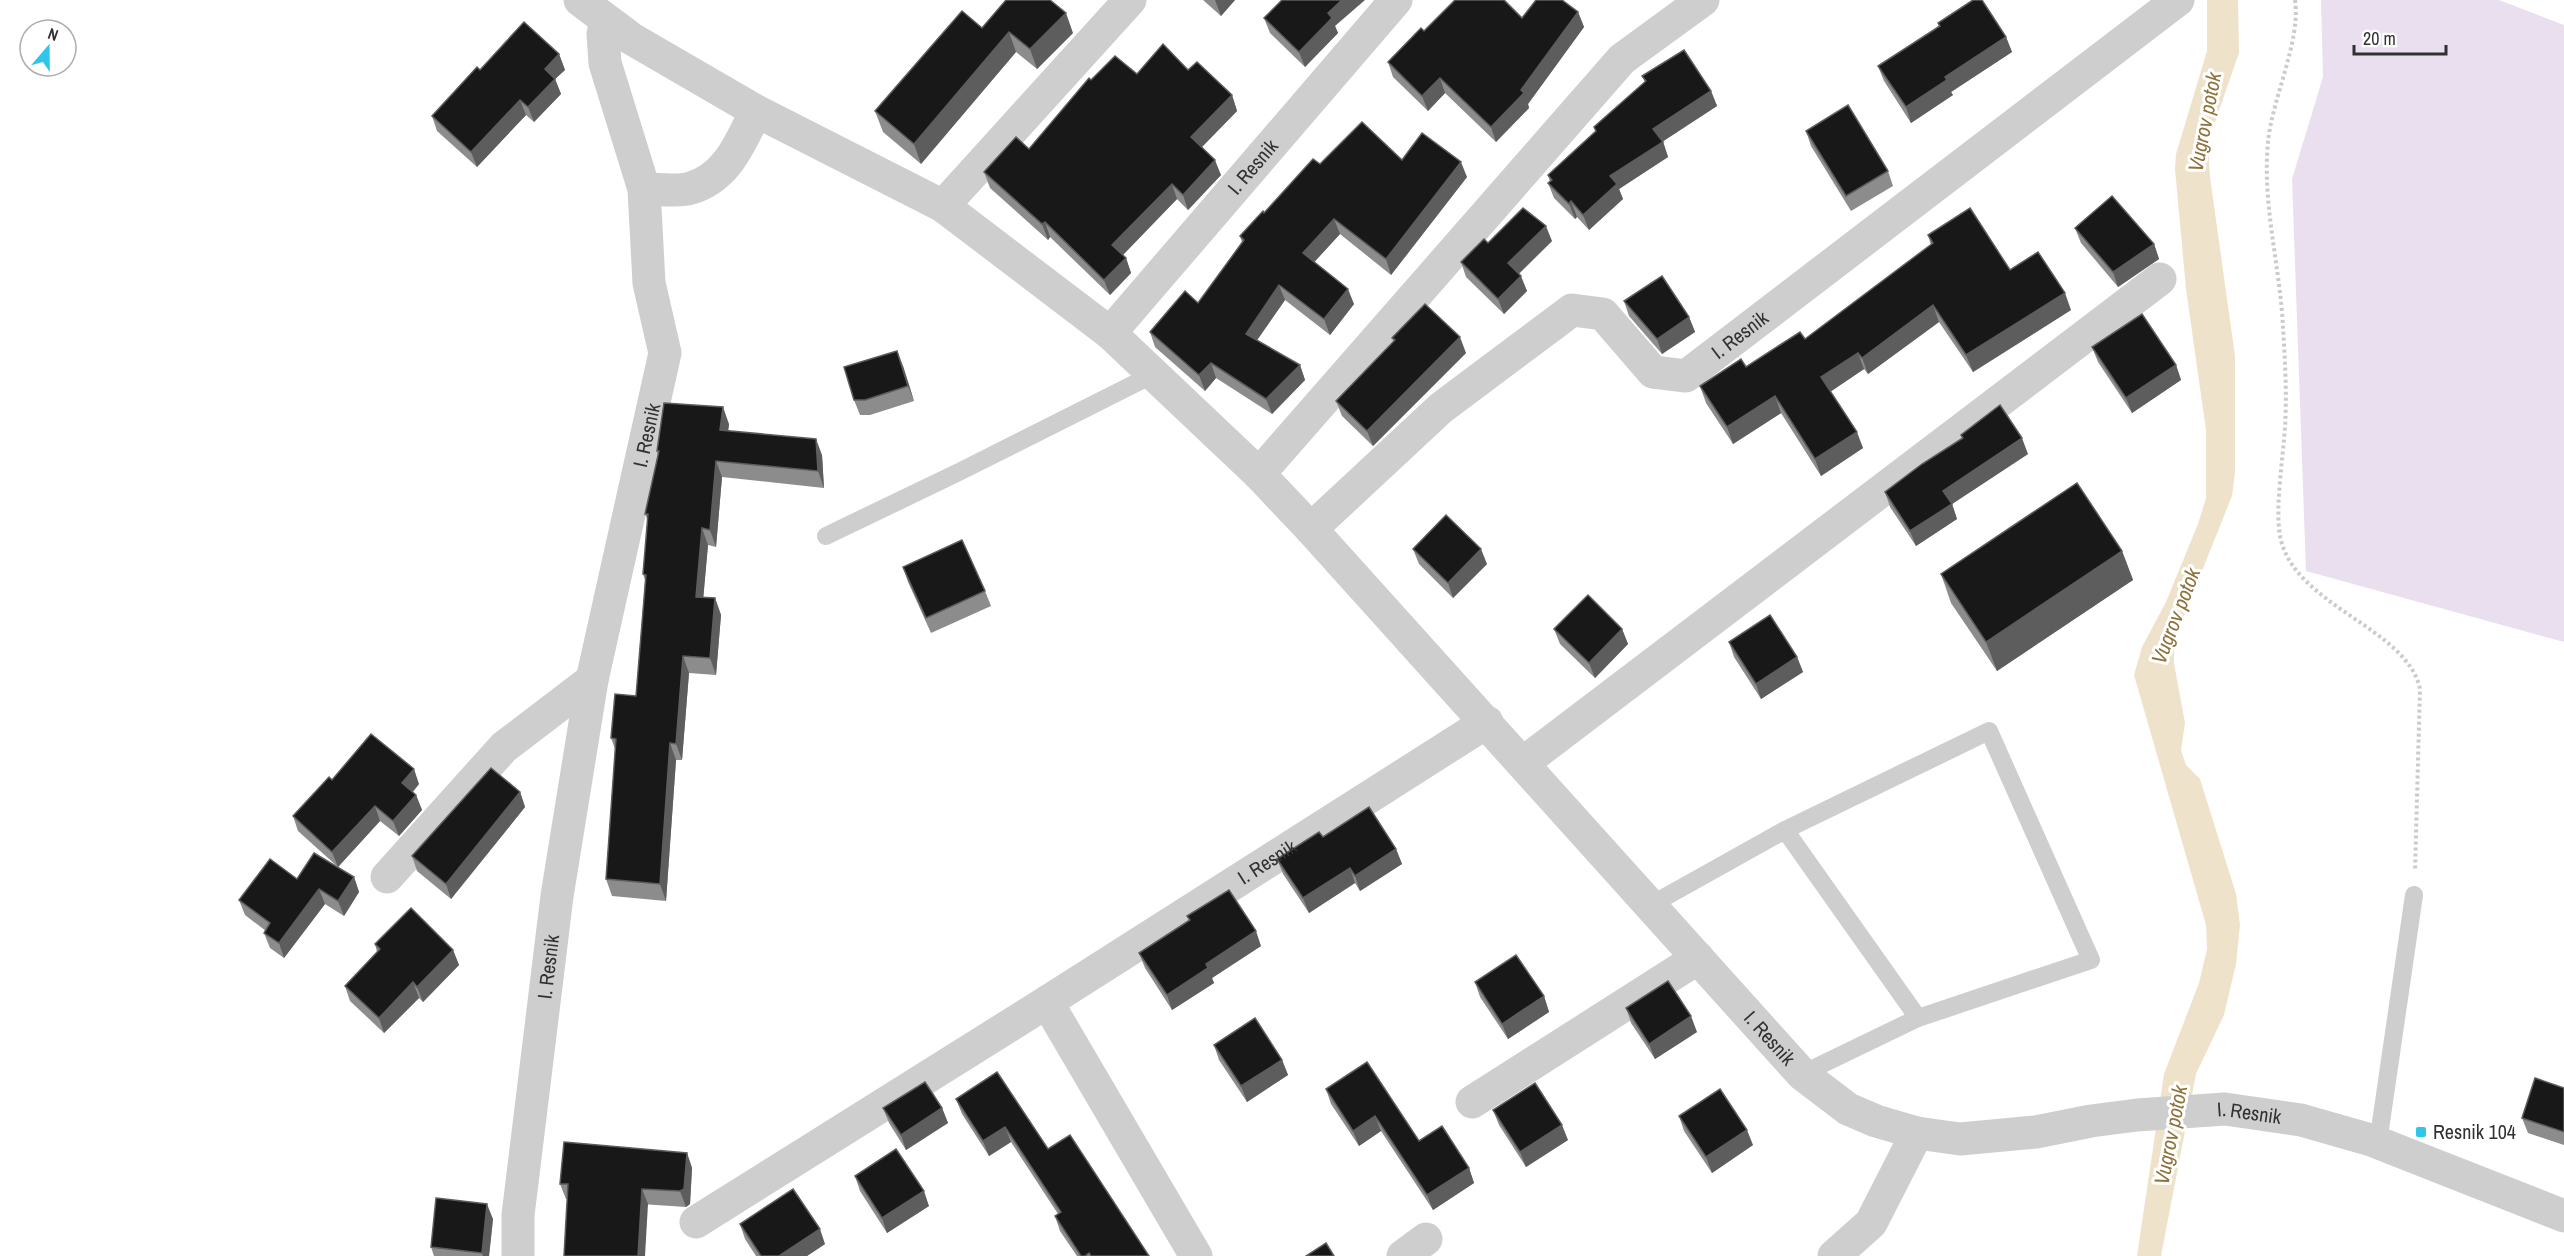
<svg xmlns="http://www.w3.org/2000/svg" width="2564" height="1256" font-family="'Archivo Narrow',sans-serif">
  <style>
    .green { fill: #eadfee }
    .water { fill: #eee2cb }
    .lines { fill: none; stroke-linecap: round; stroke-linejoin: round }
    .path { stroke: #cbcbcb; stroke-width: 4; stroke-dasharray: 3 3; stroke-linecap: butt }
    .service { stroke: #cecece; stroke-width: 18 }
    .minor { stroke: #cecece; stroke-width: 33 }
    .tertiary { stroke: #cecece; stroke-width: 33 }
    .wall { fill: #8c8c8c }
    .shaded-wall { fill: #5d5d5d }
    .building { fill: #181818; stroke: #5d5d5d; stroke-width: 1.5 }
    .poi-dot { fill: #30c5ea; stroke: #fff; stroke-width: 2 }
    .labels { text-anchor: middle; stroke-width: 6; stroke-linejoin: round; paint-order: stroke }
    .street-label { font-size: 20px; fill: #313131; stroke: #fff }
    .poi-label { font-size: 20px; fill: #313131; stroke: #fff; text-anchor: start }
    .water-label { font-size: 21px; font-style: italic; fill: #8f7239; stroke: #fff }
  </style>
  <rect width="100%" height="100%" fill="#fff"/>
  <!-- green -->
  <path class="green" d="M2321 0H2499L2564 25V642L2306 571 2292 179 2323 77Z"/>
  <!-- water -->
  <path class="water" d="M2207 0H2238L2239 53 2208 142 2210 177 2235 356V472L2232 496 2174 641V663L2185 723 2181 750 2186 765 2200 779 2236 894 2240 925 2236 964 2224 1015 2196 1074 2161 1256H2137L2164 1074 2199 983 2207 949 2206 925 2134 675 2142 647 2166 602 2198 524 2206 498V430L2186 289 2175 169 2176 154 2207 51Z"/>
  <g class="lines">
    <!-- path -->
    <path class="path" d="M2295 0C2301 41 2272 99 2268 142 2262 204 2280 266 2283 327 2285 360 2287 395 2285 427 2283 459 2275 506 2280 536 2293 606 2407 627 2420 689L2415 871"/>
    <!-- service -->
    <g class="service">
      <path d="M826 536 961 471 1154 374"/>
      <path d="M1785 830 1918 1018"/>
      <path d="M1649 906 1785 830 1989 731 2091 960 1918 1018 1802 1074"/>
      <path d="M2378 1143 2414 895"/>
    </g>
    <!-- minor -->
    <g class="minor">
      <path d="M644 189C658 189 678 192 691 188 728 177 741 141 756 111"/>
      <path d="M943 206 1130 0"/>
      <path id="s1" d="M1110 333 1396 0"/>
      <path d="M1259 474 1622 59 1703 0"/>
      <path id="s2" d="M1311 529 1441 408 1572 310 1603 314 1653 372 1686 376 2178 0"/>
      <path d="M1523 763 2160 279"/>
      <path d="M387 877 504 747 592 680"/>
      <path d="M1047 1002 1196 1256"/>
      <path d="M1472 1102 1698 958"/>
      <path id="s3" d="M696 1222 1047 1002 1487 722"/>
      <path id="s4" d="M518 1256V1215L557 896 592 680 665 353 649 283 644 189 605 63 603 34 606 21"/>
      <path d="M1403 1256 1426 1239"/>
      <path d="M1834 1256 1871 1223 1917 1133"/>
    </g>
    <!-- tertiary -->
    <path class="tertiary" id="s5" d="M580 0 632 39 756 111 943 206 1110 333 1259 474 1311 529 1802 1074 1848 1109 1876 1121 1917 1133 1960 1139 2036 1132 2091 1121 2137 1115 2225 1109 2301 1120 2371 1140 2564 1216"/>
  </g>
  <!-- wall -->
  <g class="wall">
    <path d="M1203 0H1235L1221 16Z"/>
    <path d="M1578 12 1584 27 1528 104 1529 108 1496 142 1445 93 1428 111 1393 77 1388 62 1424 31 1522 18Z"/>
    <path d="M1264 18 1335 26 1338 33 1305 67 1270 33Z"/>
    <path d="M1938 23 2006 37 2012 52 1951 92 1953 95 1911 123 1884 81 1878 66 1939 26Z"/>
    <path d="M982 28 1073 33 1037 69 1016 52 921 164 883 132 875 111Z"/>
    <path d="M559 54 565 70 555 79 561 94 534 122 526 115 477 167 437 131 432 116 480 70Z"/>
    <path d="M1188 70 1232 95 1237 111 1202 147 1221 175 1188 210 1177 199 1123 255 1126 258 1131 273 1110 295 1050 237 1048 240 990 188 984 172 1029 149 1091 80 1137 74Z"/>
    <path d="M1642 76 1711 91 1717 106 1663 141 1668 157 1619 189 1623 199 1589 230 1577 217 1575 219 1554 198 1548 183 1550 182 1548 175 1596 132 1594 127 1645 82Z"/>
    <path d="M1806 131 1888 171 1893 186 1851 211 1811 146Z"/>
    <path d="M1402 160 1467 177 1391 275 1340 234 1314 262 1354 304 1330 335 1285 300 1257 340 1300 365 1305 380 1272 414 1216 378 1205 391 1155 347 1150 332 1198 303 1242 242 1240 236 1264 213 1320 164Z"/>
    <path d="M2075 228 2154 244 2159 259 2118 287 2081 243Z"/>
    <path d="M1928 235 2010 270 2071 310 1973 372 1939 322 1868 374 1864 369 1830 392 1863 448 1821 476 1781 413 1733 444 1706 403 1700 386 1746 367 1805 339 1931 245Z"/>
    <path d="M1552 241 1519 274 1527 291 1504 314 1466 277 1461 262 1488 243Z"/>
    <path d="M1624 301 1689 317 1695 332 1662 354 1629 316Z"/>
    <path d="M1392 338 1466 353 1373 446 1342 416 1336 401 1394 342Z"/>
    <path d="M2092 347 2176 365 2181 380 2132 413 2098 362Z"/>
    <path d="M903 366 914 401 870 415H860L854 400Z"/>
    <path d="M729 424 728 431 822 455 824 488 722 477 716 547 708 545 703 597 715 598 721 615 716 675 689 673 682 760H676L666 901 612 896 606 879 615 749 611 738 636 696 645 580 643 574 648 521 645 514 658 455 657 451Z"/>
    <path d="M1961 435 2028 454 1952 504 1957 519 1916 546 1890 507 1885 492 1962 438Z"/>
    <path d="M1413 549 1487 564 1453 598 1419 564Z"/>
    <path d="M2122 551 2133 580 1997 671 1951 603 1941 574Z"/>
    <path d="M903 567 985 591 991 606 931 633 908 582Z"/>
    <path d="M1554 629H1622L1628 644 1595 678 1560 644Z"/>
    <path d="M1729 642 1797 657 1803 672 1761 699 1734 657Z"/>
    <path d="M332 780 419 784 413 792 416 795 422 810 399 836 380 821 338 867 298 831 293 816Z"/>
    <path d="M520 792 525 807 451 899 417 871 412 856Z"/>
    <path d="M1323 837 1396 849 1402 864 1360 891 1355 883 1309 913 1283 874 1277 859Z"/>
    <path d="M354 877 359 892 344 916 325 904 284 958 270 948 264 933 266 931 245 915 239 900 297 879Z"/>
    <path d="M1187 916 1261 946 1212 978 1214 983 1172 1010 1145 968 1139 953 1189 921Z"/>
    <path d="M375 944 453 950 459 965 423 1002 419 998 384 1033 350 1001 345 986 377 952Z"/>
    <path d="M1475 982 1544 996 1549 1012 1508 1039 1480 997Z"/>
    <path d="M1626 1008 1697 1032 1655 1059 1631 1023Z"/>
    <path d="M1214 1045 1282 1060 1288 1075 1247 1102 1219 1060Z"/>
    <path d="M2564 1088V1145L2528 1133 2522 1118Z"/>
    <path d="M1326 1089 1469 1168 1474 1183 1433 1210 1381 1131 1359 1146 1331 1104Z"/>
    <path d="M956 1099 1048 1149 1149 1256H1077L1060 1231 1055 1216 1058 1214 1011 1142 989 1156 962 1114Z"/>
    <path d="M883 1108H942L948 1123 906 1150 889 1123Z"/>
    <path d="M1493 1110 1568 1140 1526 1167 1499 1125Z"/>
    <path d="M1679 1116 1753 1145 1712 1173 1684 1131Z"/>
    <path d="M687 1153 692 1168 690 1204 686 1207 566 1199 560 1184Z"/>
    <path d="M855 1176 929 1206 887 1233 860 1191Z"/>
    <path d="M493 1219 489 1256H434L431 1247Z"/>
    <path d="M740 1224 825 1244 807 1256H756L745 1239Z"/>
  </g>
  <!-- shaded-wall -->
  <g class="shaded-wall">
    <path d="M1215 0H1235L1221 16Z"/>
    <path d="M1342 0H1365L1335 26 1338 33 1305 67 1299 52 1328 13Z"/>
    <path d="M1578 12 1584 27 1528 104 1529 108 1496 142 1491 127 1521 90Z"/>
    <path d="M1066 13 1073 33 1037 69 1030 49Z"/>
    <path d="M1009 32 1016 52 921 164 914 144Z"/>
    <path d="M2006 37 2012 52 1951 92 1953 95 1911 123 1906 107 1945 77Z"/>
    <path d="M559 54 565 70 555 79 561 94 534 122 528 107 545 69Z"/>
    <path d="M1440 78 1445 93 1428 111 1422 96Z"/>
    <path d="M1711 91 1717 106 1659 144 1653 129Z"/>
    <path d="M1232 95 1237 111 1197 152 1191 137Z"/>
    <path d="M520 100 526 115 477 167 471 152Z"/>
    <path d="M1663 142 1668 157 1619 189 1623 199 1589 230 1583 215 1610 176Z"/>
    <path d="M1215 160 1221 175 1188 210 1183 195Z"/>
    <path d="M1461 162 1467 177 1391 275 1386 259Z"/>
    <path d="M1172 184 1177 199 1118 260 1112 245Z"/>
    <path d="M1571 201 1577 217 1575 219 1569 204Z"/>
    <path d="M1334 219 1340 234 1308 269 1303 253Z"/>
    <path d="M1045 222 1050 237 1048 240 1042 224Z"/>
    <path d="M1546 226 1552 241 1514 278 1508 263Z"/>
    <path d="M2154 244 2159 259 2118 287 2113 272Z"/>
    <path d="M1126 258 1131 273 1110 295 1104 280Z"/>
    <path d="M1521 276 1527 291 1504 314 1498 299Z"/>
    <path d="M1279 285 1285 300 1251 349 1246 334Z"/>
    <path d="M1348 289 1354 304 1330 335 1324 319Z"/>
    <path d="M2065 293 2071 310 1973 372 1966 355Z"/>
    <path d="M1933 305 1939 322 1868 374 1862 358Z"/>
    <path d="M1689 317 1695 332 1662 354 1657 339Z"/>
    <path d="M1460 337 1466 353 1373 446 1367 431Z"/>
    <path d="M897 351 903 366 914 401 908 386Z"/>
    <path d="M1858 353 1864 369 1827 394 1821 377Z"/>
    <path d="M1211 363 1216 378 1205 391 1199 375Z"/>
    <path d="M1300 365 1305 380 1272 414 1266 399Z"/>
    <path d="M2176 365 2181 380 2132 413 2126 398Z"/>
    <path d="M1775 396 1781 413 1733 444 1727 427Z"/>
    <path d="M723 407 729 424 726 447 720 430Z"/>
    <path d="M1857 432 1863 448 1821 476 1815 459Z"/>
    <path d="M2022 438 2028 454 1949 506 1943 491Z"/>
    <path d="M816 439 822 455 824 488 818 471Z"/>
    <path d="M716 461 722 477 716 547 710 530Z"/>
    <path d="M1952 504 1957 519 1916 546 1910 531Z"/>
    <path d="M702 528 708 545 702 613 696 597Z"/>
    <path d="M1481 549 1487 564 1453 598 1448 583Z"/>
    <path d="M2122 551 2133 580 1997 671 1986 642Z"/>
    <path d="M715 598 721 615 716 675 710 658Z"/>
    <path d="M1622 629 1628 644 1595 678 1589 663Z"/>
    <path d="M683 656 689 673 682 760 676 744Z"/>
    <path d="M1797 657 1803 672 1761 699 1756 684Z"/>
    <path d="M670 743 676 760 666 901 660 884Z"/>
    <path d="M414 769 419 784 407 798 402 783Z"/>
    <path d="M520 792 525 807 451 899 446 884Z"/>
    <path d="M416 795 422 810 399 836 393 821Z"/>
    <path d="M375 806 380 821 338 867 332 852Z"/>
    <path d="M1396 849 1402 864 1360 891 1355 876Z"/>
    <path d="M1350 868 1355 883 1309 913 1303 898Z"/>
    <path d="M354 877 359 892 344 916 338 901Z"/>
    <path d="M319 889 325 904 284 958 279 943Z"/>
    <path d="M1256 931 1261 946 1212 978 1214 983 1172 1010 1167 995 1206 964Z"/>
    <path d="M453 950 459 965 423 1002 417 987Z"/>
    <path d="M413 982 419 998 384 1033 379 1018Z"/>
    <path d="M1544 996 1549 1012 1508 1039 1502 1024Z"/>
    <path d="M1691 1016 1697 1032 1655 1059 1649 1044Z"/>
    <path d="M1282 1060 1288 1075 1247 1102 1241 1086Z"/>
    <path d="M942 1108 948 1123 906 1150 901 1135Z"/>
    <path d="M1375 1116 1381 1131 1359 1146 1353 1131Z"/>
    <path d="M1562 1125 1568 1140 1526 1167 1520 1152Z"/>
    <path d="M1005 1127 1011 1142 989 1156 983 1141Z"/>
    <path d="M1747 1130 1753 1145 1712 1173 1706 1157Z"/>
    <path d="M687 1153 692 1168 690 1204 686 1207 680 1191Z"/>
    <path d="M1469 1168 1474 1183 1433 1210 1427 1195Z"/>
    <path d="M642 1189 648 1204 645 1256H638Z"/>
    <path d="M924 1191 929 1206 887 1233 882 1218Z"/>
    <path d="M487 1204 493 1219 489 1256H483L482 1253Z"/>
    <path d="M820 1229 825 1244 807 1256H779Z"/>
  </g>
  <!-- building -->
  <g class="building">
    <path d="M1006 0H1050L1066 13 1030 49 1009 32 914 144 875 111 962 11 982 28Z"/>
    <path d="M1282 0H1342L1328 13 1332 18 1299 52 1264 18Z"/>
    <path d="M1455 0H1504L1522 18 1536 0H1562L1578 12 1521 90 1524 93 1491 127 1440 78 1422 96 1388 62 1421 28 1424 31Z"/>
    <path d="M1973 0H1982L2006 37 1945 77 1947 80 1906 107 1878 66 1940 26 1938 23Z"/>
    <path d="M524 22 559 54 545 69 555 79 528 107 520 100 471 152 432 116 477 67 480 70Z"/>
    <path d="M1163 44 1188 70 1197 62 1232 95 1191 137 1215 160 1183 195 1172 184 1112 245 1126 258 1104 280 1045 222 1042 224 984 172 1016 137 1029 149 1089 78 1091 80 1115 56 1137 74Z"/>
    <path d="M1684 50 1711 91 1653 129 1663 142 1610 176 1617 184 1583 215 1571 201 1569 204 1548 183 1552 180 1548 175 1596 131 1594 127 1646 81 1642 76Z"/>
    <path d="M1848 105 1888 171 1846 196 1806 131Z"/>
    <path d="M1362 122 1402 160 1422 133 1461 162 1386 259 1334 219 1303 253 1348 289 1324 319 1279 285 1246 334 1300 365 1266 399 1211 363 1199 375 1150 332 1185 291 1198 303 1244 240 1240 236 1263 211 1264 213 1313 159 1320 164Z"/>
    <path d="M2112 196 2154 244 2113 272 2075 228Z"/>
    <path d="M1523 208 1546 226 1508 263 1521 276 1498 299 1461 262 1484 239 1488 243Z"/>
    <path d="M1970 208 2010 270 2038 252 2065 293 1966 355 1933 305 1862 358 1858 353 1821 377 1857 432 1815 459 1775 396 1727 427 1700 386 1741 359 1746 367 1800 332 1805 339 1933 243 1928 235Z"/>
    <path d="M1662 276 1689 317 1657 339 1624 301Z"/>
    <path d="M1425 304 1460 337 1367 431 1336 401 1395 340 1392 338Z"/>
    <path d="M2142 314 2176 365 2126 398 2092 347Z"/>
    <path d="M897 351 908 386 865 400H854L844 367Z"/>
    <path d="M664 403 723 407 720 430 816 439 818 471 716 461 710 530 702 528 696 597 715 598 710 658 683 656 676 744 670 743 660 884 606 879 616 739 611 738 615 694 636 696 646 575 643 574 648 514H645L659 451H657Z"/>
    <path d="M2000 405 2022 438 1943 491 1952 504 1910 531 1885 492 1922 464 1963 438 1961 435Z"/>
    <path d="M2077 483 2122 551 1986 642 1941 574Z"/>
    <path d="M1446 515 1481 549 1448 583 1413 549Z"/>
    <path d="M962 540 985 591 926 618 903 567Z"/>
    <path d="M1588 595 1622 629 1589 663 1554 629Z"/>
    <path d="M1770 615 1797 657 1756 684 1729 642Z"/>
    <path d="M371 734 414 769 402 783 416 795 393 821 375 806 332 852 293 816 329 777 332 780Z"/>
    <path d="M491 768 520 792 446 884 412 856Z"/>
    <path d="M1369 807 1396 849 1355 876 1350 868 1303 898 1277 859 1319 832 1323 837Z"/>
    <path d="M314 853 354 877 338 901 319 889 279 943 264 933 270 923 239 900 270 859 297 879Z"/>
    <path d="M1229 890 1256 931 1206 964 1208 968 1167 995 1139 953 1190 920 1187 916Z"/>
    <path d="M411 908 453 950 417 987 413 982 379 1018 345 986 380 949 375 944Z"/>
    <path d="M1516 955 1544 996 1502 1024 1475 982Z"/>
    <path d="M1668 981 1691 1016 1649 1044 1626 1008Z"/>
    <path d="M1255 1018 1282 1060 1241 1086 1214 1045Z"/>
    <path d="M1367 1062 1419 1141 1442 1126 1469 1168 1427 1195 1375 1116 1353 1131 1326 1089Z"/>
    <path d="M997 1072 1048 1149 1070 1135 1149 1256H1091L1089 1253 1085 1256H1081L1055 1216 1061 1212 1005 1127 983 1141 956 1099Z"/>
    <path d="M2535 1078 2564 1088V1132L2522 1118Z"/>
    <path d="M925 1082 942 1108 901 1135 883 1108Z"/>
    <path d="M1535 1083 1562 1125 1520 1152 1493 1110Z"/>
    <path d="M1720 1089 1747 1130 1706 1157 1679 1116Z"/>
    <path d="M564 1142 687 1153 684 1189 680 1191 642 1189 638 1256H564L568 1184H560Z"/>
    <path d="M896 1149 924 1191 882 1218 855 1176Z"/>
    <path d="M793 1189 820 1229 779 1256H761L740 1224Z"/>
    <path d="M436 1198 487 1204 482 1253 431 1247Z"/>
    <path d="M1326 1243 1334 1256H1306Z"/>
  </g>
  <!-- markers -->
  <rect class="poi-dot" x="2415" y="1126" width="12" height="12" rx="3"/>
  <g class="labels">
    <!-- street labels -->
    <g class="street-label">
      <text dy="7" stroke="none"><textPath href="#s1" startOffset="219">I. Resnik</textPath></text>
      <text dy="7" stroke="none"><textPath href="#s2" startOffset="550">I. Resnik</textPath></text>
      <text dy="7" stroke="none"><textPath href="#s4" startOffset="832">I. Resnik</textPath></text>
      <text dy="7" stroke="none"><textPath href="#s3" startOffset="675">I. Resnik</textPath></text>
      <text dy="7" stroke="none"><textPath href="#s4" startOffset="291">I. Resnik</textPath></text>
      <text dy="7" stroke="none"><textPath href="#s5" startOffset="1594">I. Resnik</textPath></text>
      <text dy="7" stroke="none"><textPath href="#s5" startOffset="2108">I. Resnik</textPath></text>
    </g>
    <!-- poi labels -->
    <g class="poi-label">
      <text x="2433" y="1139">Resnik 104</text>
    </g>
    <!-- water labels -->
    <g class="water-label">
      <text transform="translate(2205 122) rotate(-79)" y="7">Vugrov potok</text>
      <text transform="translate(2176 616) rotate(-69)" y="7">Vugrov potok</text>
      <text transform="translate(2171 1135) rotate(-79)" y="7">Vugrov potok</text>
    </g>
  </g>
  <!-- north arrow -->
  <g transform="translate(48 48) rotate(20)"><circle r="28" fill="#ffffff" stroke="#adadad" stroke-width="1.5"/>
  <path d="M0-4.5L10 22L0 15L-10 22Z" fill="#30c5ea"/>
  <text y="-9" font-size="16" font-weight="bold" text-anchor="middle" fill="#313131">N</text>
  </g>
  <!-- scale -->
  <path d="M2354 45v9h92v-9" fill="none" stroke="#313131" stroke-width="3"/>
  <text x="2363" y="45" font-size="18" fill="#313131" stroke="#ffffff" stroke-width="4.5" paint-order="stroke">20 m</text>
</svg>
